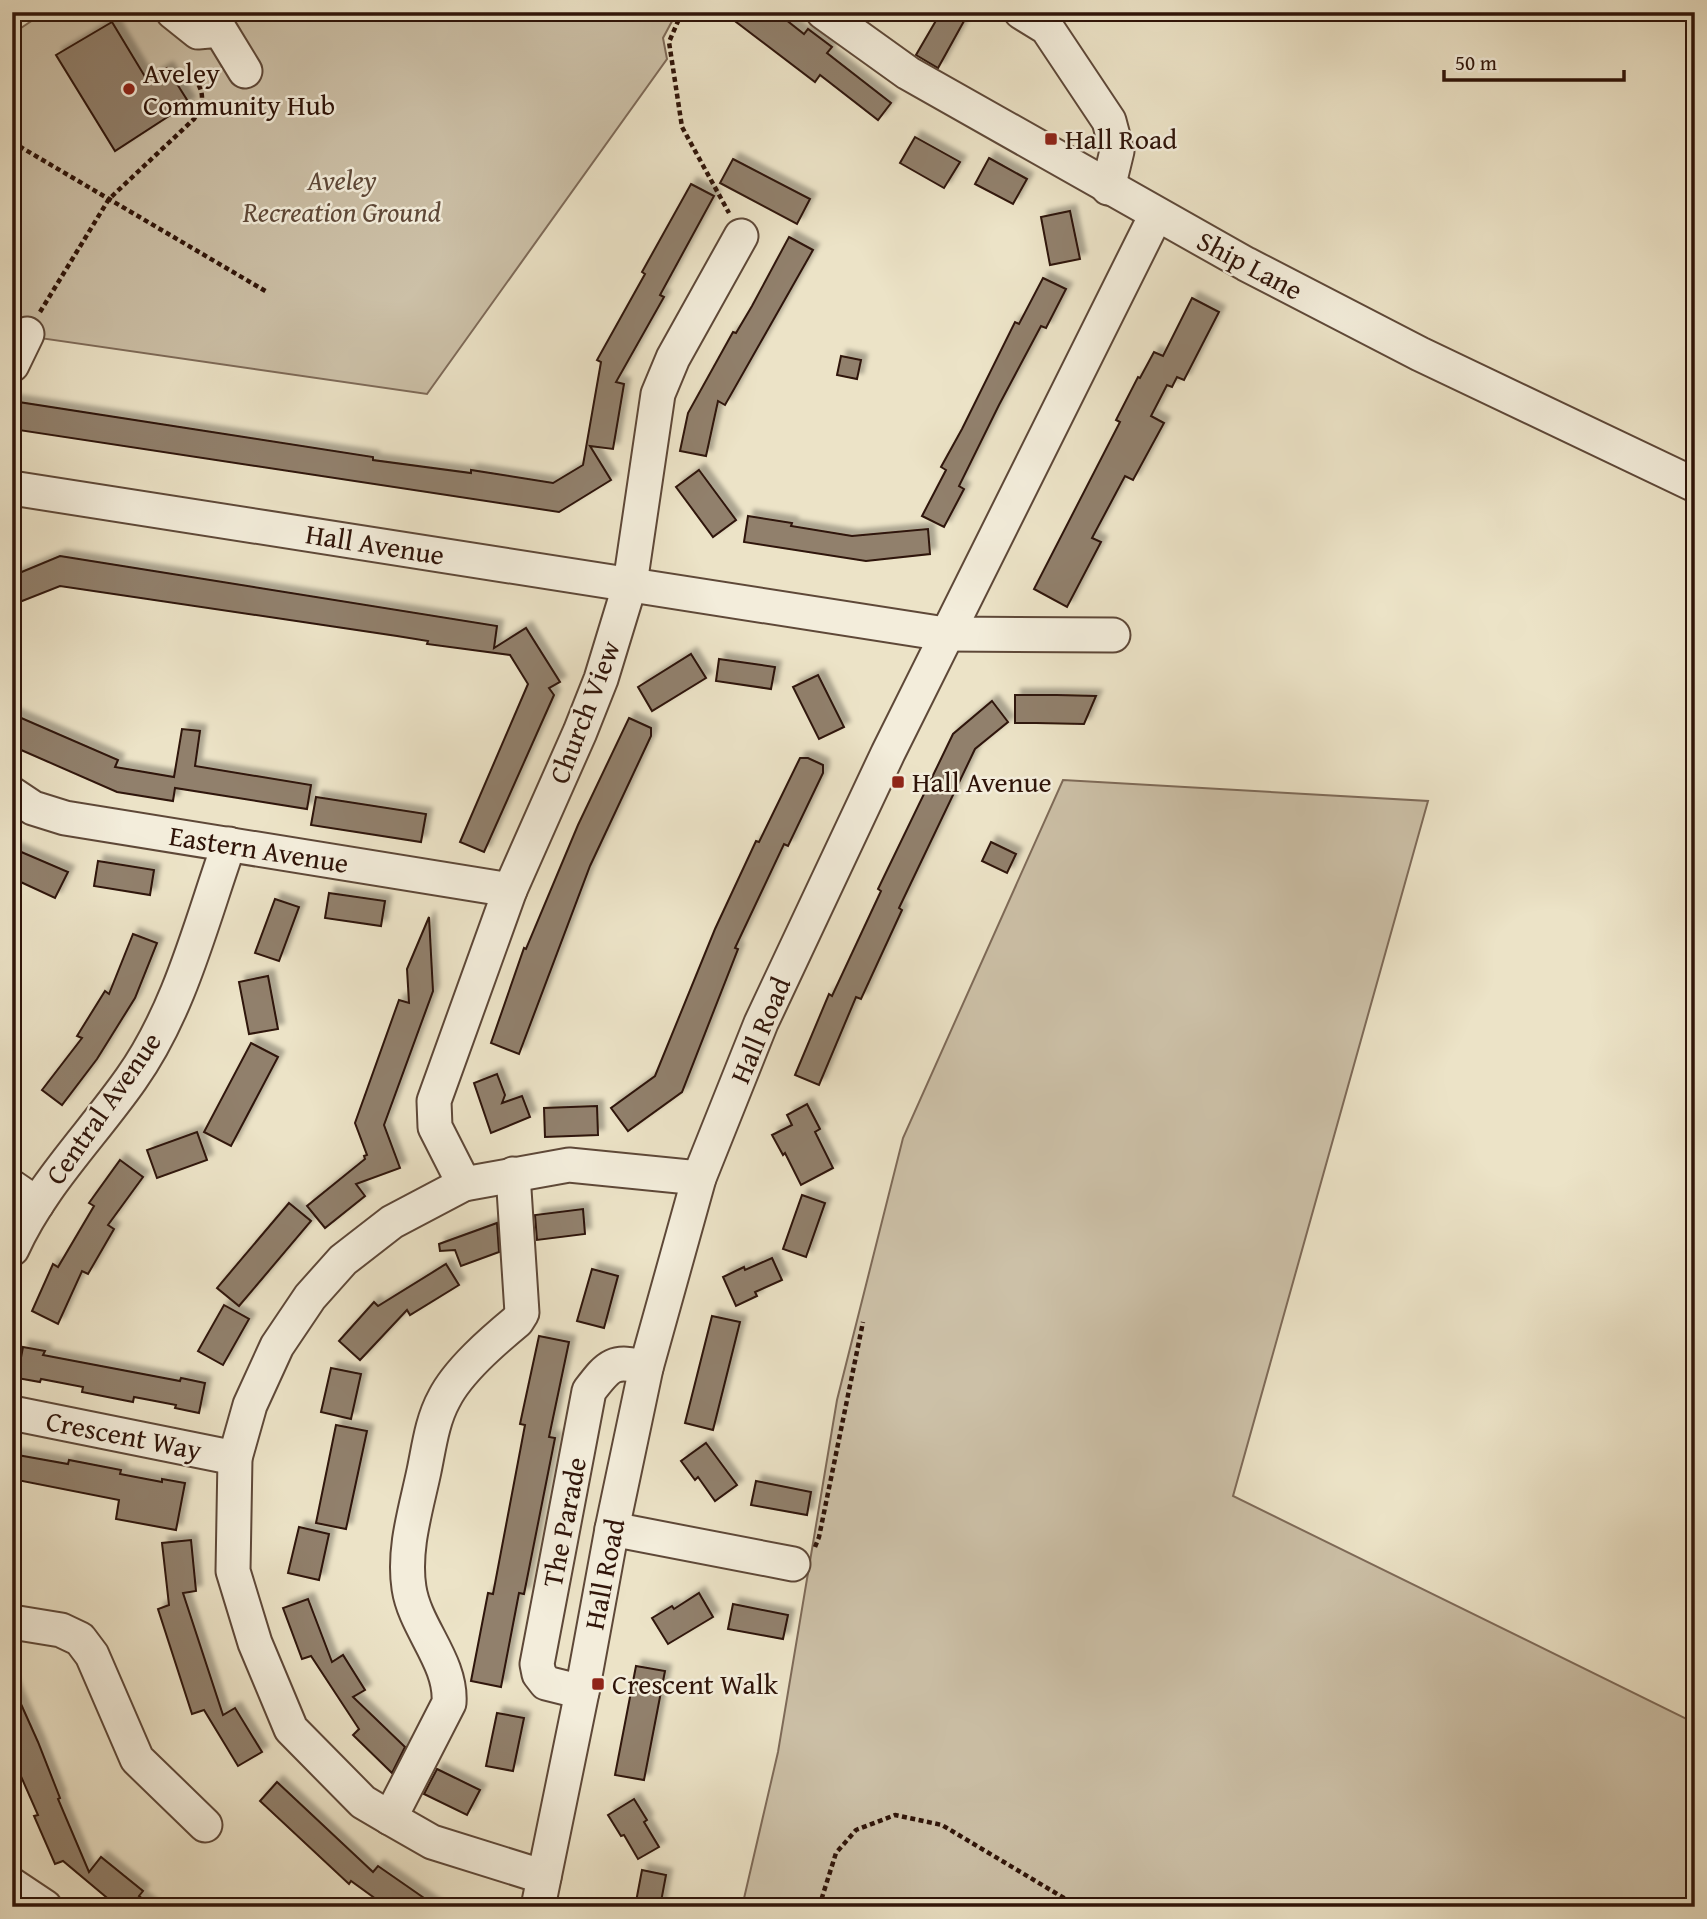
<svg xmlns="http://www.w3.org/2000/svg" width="1707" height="1919" font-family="'Gentium Book Plus',serif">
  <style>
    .green { fill: #ccc0a7; stroke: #7e6a58; stroke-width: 2 }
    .building { fill: #91806c; stroke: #2f1409; stroke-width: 2; filter: url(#shadow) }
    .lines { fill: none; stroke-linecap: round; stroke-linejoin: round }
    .minor-casing { stroke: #5e4838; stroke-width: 37 }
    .path { stroke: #2f1409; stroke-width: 4.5; stroke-dasharray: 5 3.5; stroke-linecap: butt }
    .minor { stroke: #f3eddb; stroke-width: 33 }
    .poi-dot { fill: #8f2418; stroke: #f3eddb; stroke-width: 2.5 }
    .labels { text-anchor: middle; stroke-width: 5; stroke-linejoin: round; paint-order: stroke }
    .poi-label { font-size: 28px; fill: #2f1409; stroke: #f3eddb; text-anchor: start }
    .park-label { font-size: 28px; font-style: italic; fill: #5e4838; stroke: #f3eddb }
    .street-label { font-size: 28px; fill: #2f1409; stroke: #f3eddb }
  </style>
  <defs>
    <filter id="shadow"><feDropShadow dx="6" dy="-6" stdDeviation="2" flood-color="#0004"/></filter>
  </defs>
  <rect width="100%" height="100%" fill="#ece3c7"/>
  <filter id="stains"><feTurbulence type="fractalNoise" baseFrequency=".00286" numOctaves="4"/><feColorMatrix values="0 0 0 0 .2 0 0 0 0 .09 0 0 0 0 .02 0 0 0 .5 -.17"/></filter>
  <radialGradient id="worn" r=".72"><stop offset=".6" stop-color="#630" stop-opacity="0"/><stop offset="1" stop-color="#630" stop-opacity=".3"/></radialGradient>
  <!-- green -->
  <g class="green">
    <path d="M45 12H677L663 38 667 59 427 394 12 334V34Z"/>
    <path d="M1063 780 1428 801 1233 1496 1695 1723V1907H742L778 1752 837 1400 903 1138Z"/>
  </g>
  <!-- building -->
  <g class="building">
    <path d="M723 12H776L804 34 808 29 832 47 827 53 891 103 878 120 820 75 815 82Z"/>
    <path d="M941 12H969L938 68 916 55Z"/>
    <path d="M112 22 147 80 167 68 189 103 115 151 56 55Z"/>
    <path d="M915 137 960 162 944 188 900 163Z"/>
    <path d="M989 158 1027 179 1013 204 975 184Z"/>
    <path d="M733 159 810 199 797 224 720 183Z"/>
    <path d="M691 184 714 196 660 295 664 297 616 382 624 384 613 449 590 446 611 480 559 512 12 429V401L373 457V460L471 473V470L553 483 583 465 601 362 597 360 645 274 642 272Z"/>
    <path d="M1070 211 1080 259 1050 265 1041 217Z"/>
    <path d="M789 237 813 250 725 405 718 401 706 456 680 451 688 413 733 332 736 333 752 306Z"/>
    <path d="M1043 278 1066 289 1046 328 1041 326 999 405 959 486 964 489 944 527 922 516 946 470 941 467 962 429 1015 322 1019 324Z"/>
    <path d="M1192 298 1219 312 1184 380 1177 377 1172 387 1167 385 1151 416 1164 423 1133 480 1125 476 1092 538 1101 542 1067 607 1034 589 1120 422 1116 420 1138 377 1140 378 1154 352 1163 356Z"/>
    <path d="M841 356 861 360 857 379 837 375Z"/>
    <path d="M699 470 736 520 713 537 676 487Z"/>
    <path d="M748 516 792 523 791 526 852 536 928 529 930 554 866 561 744 542Z"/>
    <path d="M60 556 497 626 494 648 526 628 560 682 549 688 554 695 484 852 460 842 528 684 510 655 427 644 428 641 397 636 60 586 12 605V576Z"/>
    <path d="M691 654 706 678 652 711 638 687Z"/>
    <path d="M719 659 775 667 771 689 716 681Z"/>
    <path d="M818 675 844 727 819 739 793 687Z"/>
    <path d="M1015 695H1057L1096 696 1084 724 1036 723H1015Z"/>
    <path d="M992 701 1008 722 975 749 899 908 902 910 861 999 856 997 819 1085 795 1075 829 994 832 996 881 891 878 889 953 734Z"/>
    <path d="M12 714 118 760 115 767 174 777 182 729 200 731 195 766 311 785 307 809 175 788 173 801 117 792 12 746Z"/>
    <path d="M629 718 651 728V736L590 866 519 1054 491 1043 524 948 526 949 578 825Z"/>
    <path d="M800 758H808L823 765V773L788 846 784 844 735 948 738 949 682 1092 628 1131 611 1108 655 1076 715 929 756 841 759 842Z"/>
    <path d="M316 797 426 814 421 842 311 825Z"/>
    <path d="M991 842 1016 854 1007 873 982 861Z"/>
    <path d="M12 848 68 872 55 898 12 878Z"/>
    <path d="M98 861 154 870 150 895 94 886Z"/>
    <path d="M329 893 385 901 381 926 325 918Z"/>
    <path d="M275 899 299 907 279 961 255 953Z"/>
    <path d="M429 917 433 991 384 1125 400 1168 356 1184 365 1196 325 1228 307 1206 365 1159 364 1156 367 1155 355 1123 399 1000 409 1003 407 969Z"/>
    <path d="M133 934 157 943 135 998 97 1059 62 1105 42 1090 82 1038 77 1036 105 991 109 994Z"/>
    <path d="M268 976 278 1029 249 1034 239 982Z"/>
    <path d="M251 1043 278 1057 231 1146 204 1132Z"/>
    <path d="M497 1074 505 1095 502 1103 522 1096 530 1117 491 1133 474 1083Z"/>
    <path d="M807 1104 820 1129 815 1132 833 1168 801 1185 785 1153 783 1155 772 1135 792 1125 787 1115Z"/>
    <path d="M597 1106 598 1135 545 1137 544 1108Z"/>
    <path d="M197 1132 207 1160 157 1178 147 1150Z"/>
    <path d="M120 1160 143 1177 108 1225 114 1229 88 1274 82 1271 58 1324 32 1311 53 1264 58 1267 94 1206 89 1203Z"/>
    <path d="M802 1195 825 1203 806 1257 783 1249Z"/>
    <path d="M289 1203 311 1221 239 1306 217 1288Z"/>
    <path d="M583 1209 585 1234 537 1240 535 1215Z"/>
    <path d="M497 1223 499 1252 461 1266 455 1250 440 1251 439 1244Z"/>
    <path d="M772 1258 782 1280 755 1292 757 1296 736 1306 723 1277 744 1267 745 1270Z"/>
    <path d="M446 1264 459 1285 410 1315 407 1310 360 1360 339 1341 374 1302 378 1306Z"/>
    <path d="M592 1269 618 1276 604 1328 577 1321Z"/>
    <path d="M224 1305 249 1319 223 1365 198 1351Z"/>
    <path d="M712 1316 740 1322 713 1430 685 1423Z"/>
    <path d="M539 1336 569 1342 549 1437 555 1438 524 1594 519 1593 501 1687 471 1681 488 1593 493 1594 525 1425 520 1424Z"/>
    <path d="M23 1347 45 1351 43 1355 180 1381 181 1378 205 1383 199 1413 175 1408 176 1405 134 1397 133 1402 82 1392 83 1387 41 1379 40 1382 17 1378Z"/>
    <path d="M331 1368 361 1374 351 1419 321 1412Z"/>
    <path d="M336 1425 367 1431 346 1529 316 1523Z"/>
    <path d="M706 1443 737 1485 715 1501 698 1477 695 1480 681 1461Z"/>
    <path d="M12 1454 68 1464 69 1460 121 1470 120 1474 162 1482V1479L185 1483 176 1530 116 1519 119 1500 12 1479Z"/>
    <path d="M756 1481 811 1492 807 1515 751 1505Z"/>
    <path d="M299 1527 329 1534 319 1580 288 1573Z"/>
    <path d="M191 1540 196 1591 183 1593 223 1715 235 1708 262 1752 238 1766 204 1710 192 1714 158 1609 169 1605 162 1543Z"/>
    <path d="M699 1593 713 1617 668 1644 652 1618 672 1606 674 1609Z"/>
    <path d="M308 1599 332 1662 343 1655 365 1690 353 1697 405 1747 392 1773 353 1735 359 1729 311 1656 302 1659 283 1608Z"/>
    <path d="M733 1604 788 1615 783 1639 728 1629Z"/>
    <path d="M636 1666 665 1671 644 1780 615 1775Z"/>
    <path d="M12 1684 38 1742 60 1798 58 1799 89 1872 101 1857 143 1891 139 1896 153 1907H118L63 1861 55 1864 34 1816 38 1815 12 1756Z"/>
    <path d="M497 1713 524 1718 513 1771 486 1766Z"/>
    <path d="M437 1769 480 1790 467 1815 424 1794Z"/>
    <path d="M277 1782 373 1872 378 1866 437 1907H387L351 1881 349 1884 260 1801Z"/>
    <path d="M634 1799 647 1820 644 1822 659 1847 638 1859 624 1835 621 1836 608 1815Z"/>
    <path d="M642 1870 666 1875 660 1907H635Z"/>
  </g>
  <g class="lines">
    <!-- minor casing -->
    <g class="minor-casing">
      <g id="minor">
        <path d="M173 12 198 32 220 30 245 71"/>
        <path d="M823 12 908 73 1246 264 1420 354 1695 485"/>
        <path d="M1021 12 1047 28 1109 121 1117 151 1108 188"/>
        <path d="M12 365 27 334"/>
        <path d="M12 488 945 634 1113 635"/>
        <path d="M12 794 33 808 65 818 510 890"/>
        <path d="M464 1184 435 1127 434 1101 510 890 580 732 601 679 630 584 658 394 673 358 741 236"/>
        <path d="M12 1187 37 1204"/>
        <path d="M12 1249C41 1185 91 1136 131 1079 180 1010 201 923 229 844"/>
        <path d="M12 1413 235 1458"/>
        <path d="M612 1529 793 1564"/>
        <path d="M12 1622 61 1630 80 1639 92 1655 137 1759 205 1825"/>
        <path d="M582 1692 546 1683 539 1674 537 1664 589 1391C609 1365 613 1359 646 1368"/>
        <path d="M390 1818 449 1703C452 1662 415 1628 409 1588 403 1549 416 1509 424 1471 429 1447 432 1421 444 1399 458 1371 493 1341 517 1321L522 1313 513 1174"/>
        <path d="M544 1877 432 1842 390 1818 363 1802 291 1729 255 1643 233 1571 235 1458 250 1405 277 1346 310 1297 343 1260 392 1222 464 1184 569 1165 699 1178"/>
        <path d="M12 1885 45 1907"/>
        <path d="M538 1907 582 1692 612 1529 646 1368 699 1178 761 1023 888 753 1156 215"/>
      </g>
    </g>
    <!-- path -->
    <g class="path">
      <path d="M682 12 669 42 682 127 729 213"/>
      <path d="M12 142 267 292"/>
      <path d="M40 312 109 199 194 119C207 97 203 91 190 70"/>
      <path d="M815 1547 819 1537 863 1322"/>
      <path d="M819 1907 836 1853 856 1830 895 1815 942 1825 1079 1907"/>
    </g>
    <!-- minor -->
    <use href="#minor" class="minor"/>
  </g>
  <!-- markers -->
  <g class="poi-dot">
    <circle cx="129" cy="89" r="7"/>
    <rect x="1044" y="132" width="14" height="14" rx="3.5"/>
    <rect x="891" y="775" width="14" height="14" rx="3.5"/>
    <rect x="591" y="1677" width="14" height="14" rx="3.5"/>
  </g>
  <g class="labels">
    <!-- poi labels -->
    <g class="poi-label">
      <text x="143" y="83">Aveley<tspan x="143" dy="32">Community Hub</tspan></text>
      <text x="1065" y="149">Hall Road</text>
      <text x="912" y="792">Hall Avenue</text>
      <text x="612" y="1694">Crescent Walk</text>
    </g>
    <!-- park labels -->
    <g class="park-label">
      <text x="342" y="190">Aveley<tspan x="342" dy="32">Recreation Ground</tspan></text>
    </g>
    <!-- street labels -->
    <g class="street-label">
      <text transform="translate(1250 265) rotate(28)" y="10">Ship Lane</text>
      <text transform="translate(375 544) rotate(9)" y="10">Hall Avenue</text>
      <text transform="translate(584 712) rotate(-69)" y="10">Church View</text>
      <text transform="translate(259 849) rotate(9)" y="10">Eastern Avenue</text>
      <text transform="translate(760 1030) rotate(-67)" y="10">Hall Road</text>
      <text transform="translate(103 1108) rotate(-55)" y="10">Central Avenue</text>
      <text transform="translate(124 1435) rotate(11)" y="10">Crescent Way</text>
      <text transform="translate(564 1522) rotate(-79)" y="10">The Parade</text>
      <text transform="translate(604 1574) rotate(-79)" y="10">Hall Road</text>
    </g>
  </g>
  <!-- margin -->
  <rect width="1707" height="1919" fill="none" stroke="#ece3c7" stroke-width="42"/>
  <rect x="14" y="14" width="1679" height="1891" fill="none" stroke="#2f1409" stroke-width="3.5"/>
  <rect x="21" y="21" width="1665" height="1877" fill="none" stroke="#2f1409" stroke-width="2"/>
  <!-- scale -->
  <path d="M1444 70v10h180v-10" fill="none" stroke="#2f1409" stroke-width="3.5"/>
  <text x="1455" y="70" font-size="21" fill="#2f1409" stroke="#f3eddb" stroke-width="5" paint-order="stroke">50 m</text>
  <rect width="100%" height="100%" filter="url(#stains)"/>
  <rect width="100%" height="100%" fill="url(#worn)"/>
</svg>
